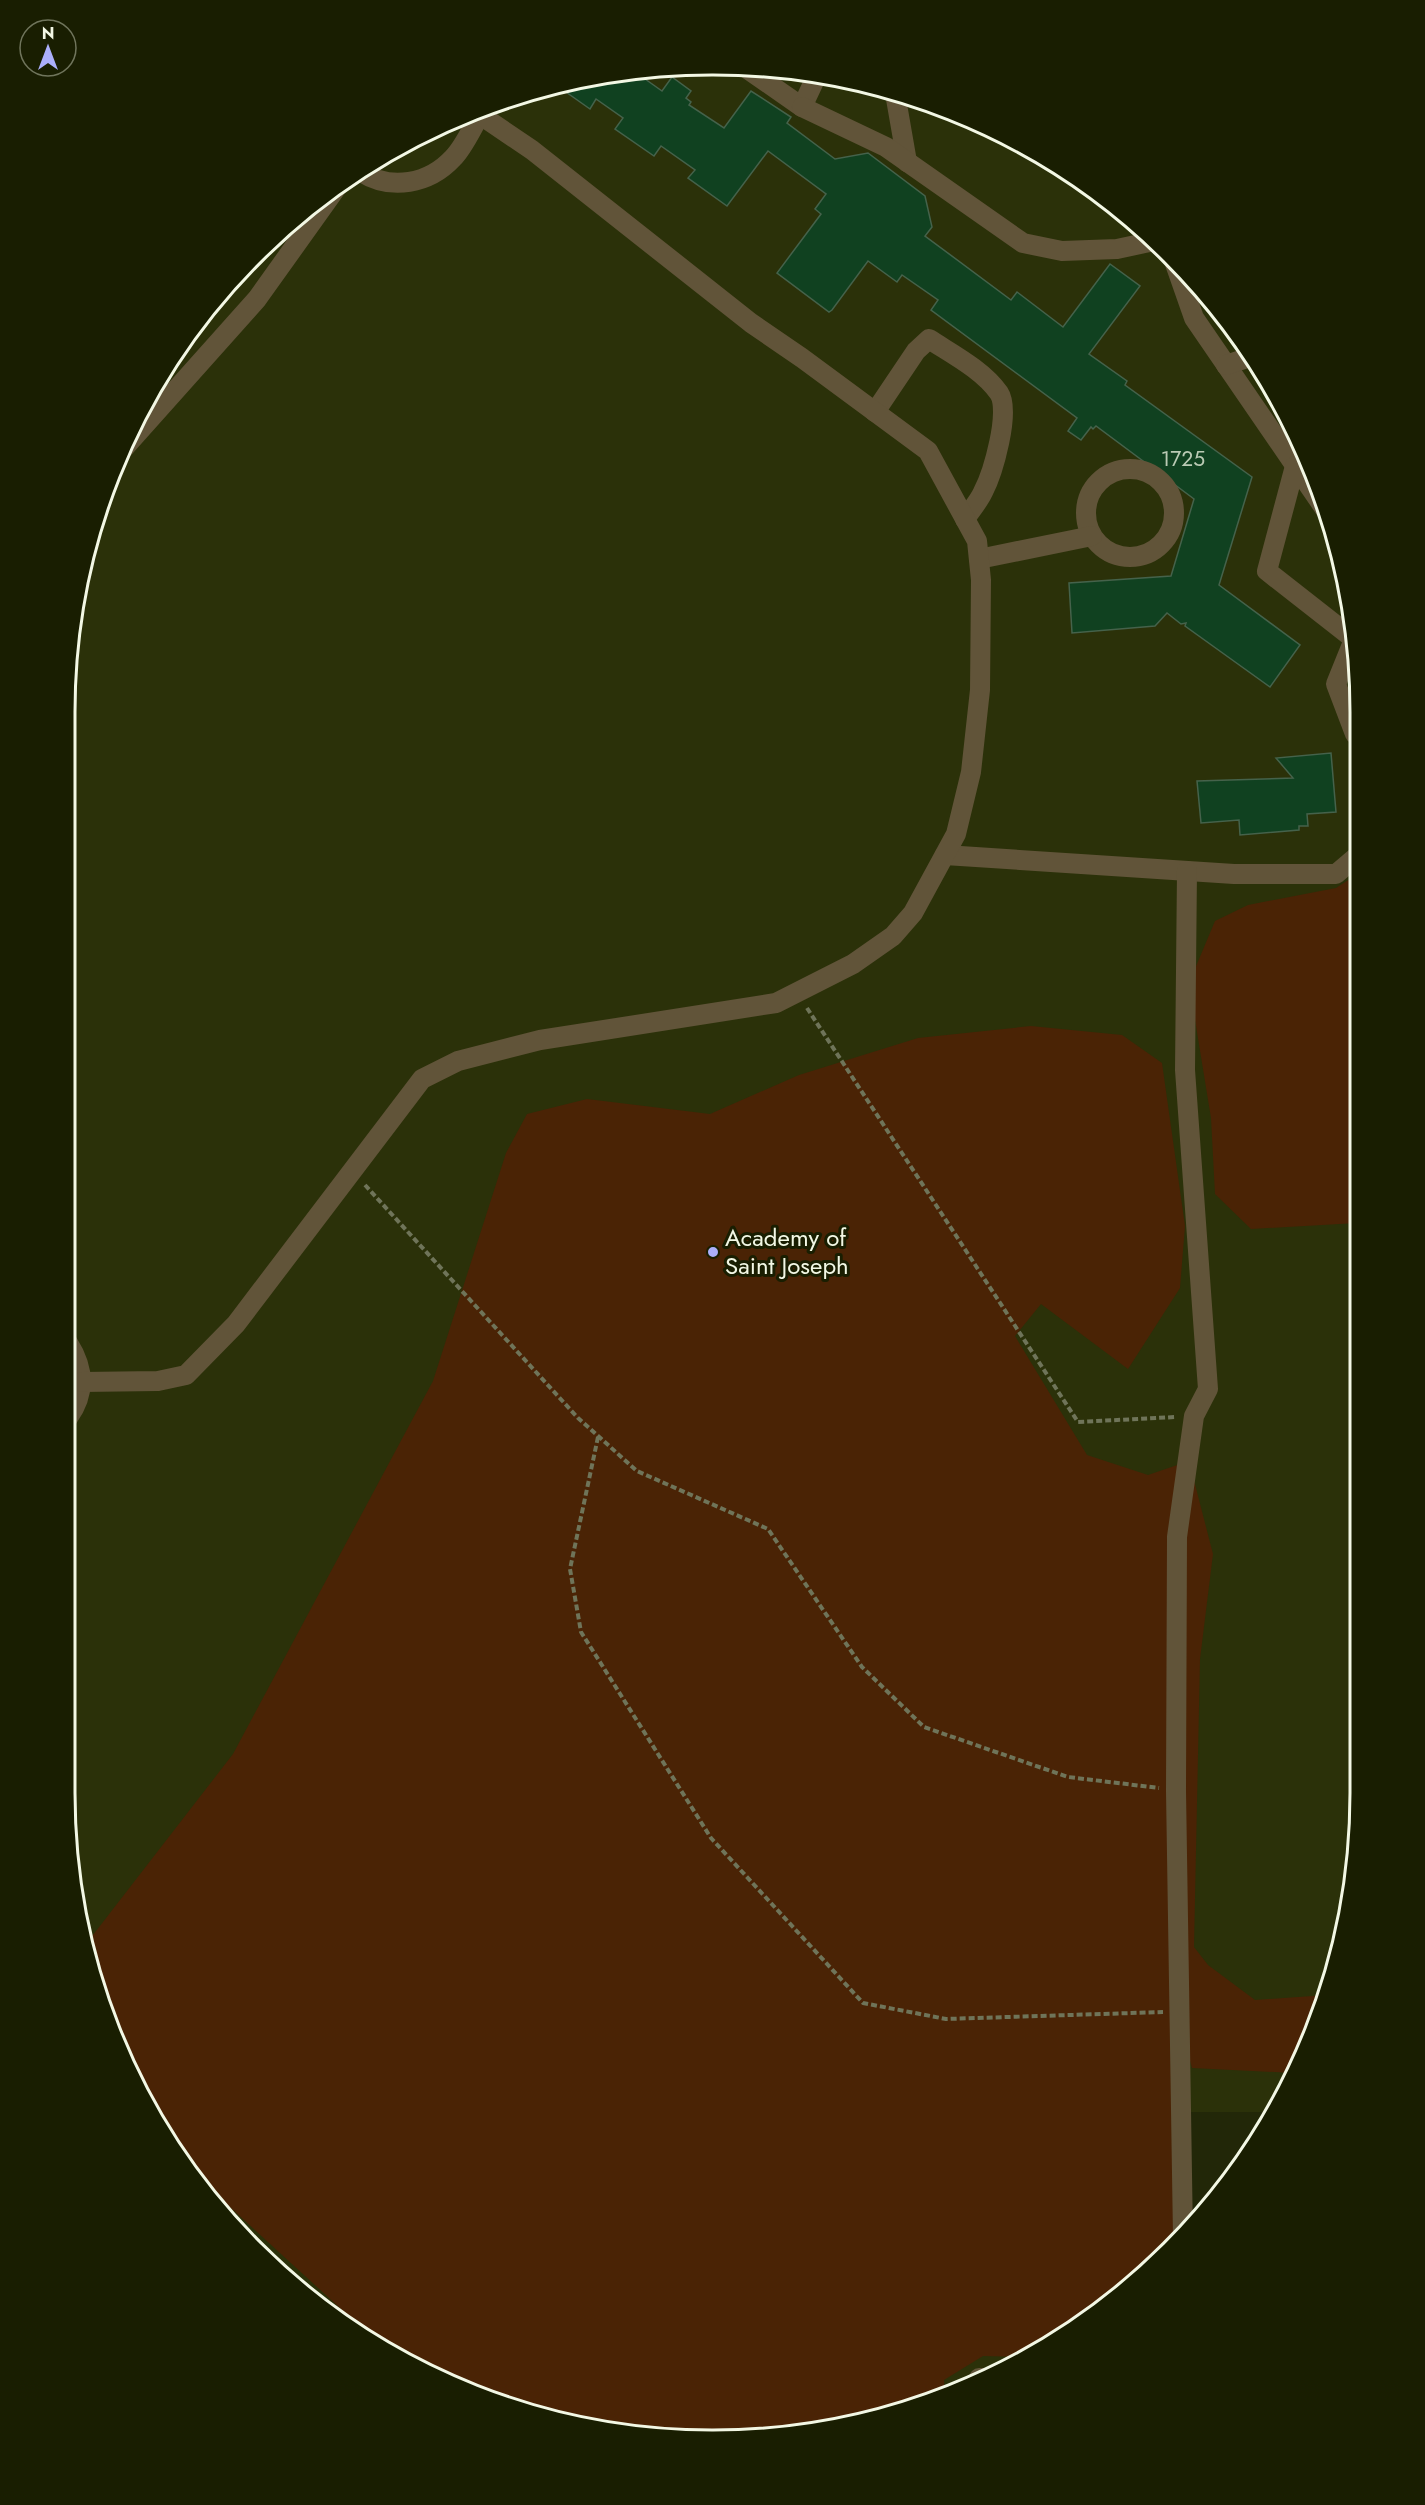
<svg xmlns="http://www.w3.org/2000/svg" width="1425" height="2505" font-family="Jost,sans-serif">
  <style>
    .built { fill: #2b3109 }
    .green { fill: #4a2305 }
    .building { fill: #104120; stroke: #45624b; stroke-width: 1.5 }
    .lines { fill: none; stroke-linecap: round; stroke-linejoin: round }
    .path { stroke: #6f7459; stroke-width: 4; stroke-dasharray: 6 3; stroke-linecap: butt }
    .minor { stroke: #615439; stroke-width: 20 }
    .poi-dot { fill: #abaffb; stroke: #191e01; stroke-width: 2 }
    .labels { text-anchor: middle; stroke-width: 6; stroke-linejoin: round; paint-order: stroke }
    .number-label { font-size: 21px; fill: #bacab4 }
    .poi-label { font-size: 24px; fill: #f3f8e5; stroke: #191e01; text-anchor: start }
    .rim { fill: none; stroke: #f3f8e5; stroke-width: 3 }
  </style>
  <rect width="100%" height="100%" fill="#222708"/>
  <!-- built -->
  <path class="built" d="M670 66 797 70 921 99 1037 151 1170 254 1251 353 1326 504 1355 628 1359 1835 1326 2000 1276 2112H1175L1186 2233 1139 2280 1037 2354 960 2391 839 2428 755 2439 628 2435 544 2418 426 2374 355 2333 217 2208 198 2187 131 2079 99 2000 70 1877 66 670 99 505 151 388 226 285 318 198 426 131 545 86Z"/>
  <!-- green -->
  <g class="green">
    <path d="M1356 875 1357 1223 1251 1229 1215 1194 1211 1118 1189 983 1215 921 1248 905 1336 888Z"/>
    <path d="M1031 1026 1122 1035 1162 1063 1185 1226 1180 1288 1128 1369 1041 1304 1015 1336 1087 1455 1148 1475 1189 1461 1213 1554 1200 1659 1194 1947 1208 1965 1255 2000 1327 1995 1326 2000 1293 2073 1192 2068 1174 2003 1173 2247 1139 2280 1037 2354 1029 2357 983 2356 944 2380 945 2396 839 2428 755 2439 628 2435 544 2418 426 2374 388 2352 185 2166 131 2079 99 2000 86 1944 233 1754 433 1381 506 1153 527 1114 587 1099 710 1114 799 1075 918 1038Z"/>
  </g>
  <!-- building -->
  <g class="building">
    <path d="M629 73 636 77 638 74 662 91 672 77 691 91 686 98 691 102 689 105 724 128 751 91 791 117 787 123 835 159 868 153 925 196 932 227 925 236 1011 300 1017 292 1063 327 1110 264 1140 286 1089 354 1127 381 1125 385 1252 477 1219 585 1300 645 1270 687 1185 626 1186 623 1181 624 1167 613 1155 626 1072 633 1069 583 1171 576 1194 499 1096 426 1093 429 1091 427 1081 440 1068 431 1077 418 931 310 938 300 902 275 897 282 868 261 832 310 829 312 777 273 821 214 815 209 826 194 768 151 727 206 688 178 695 170 661 146 654 156 615 129 623 118 596 99 590 109 556 85Z"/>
    <path d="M1331 753 1336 812 1307 814 1308 826H1299V830L1240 835 1239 820 1201 823 1197 781 1293 778 1276 758Z"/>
  </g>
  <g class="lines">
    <!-- path -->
    <g class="path">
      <path d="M807 1008 1078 1422 1176 1417"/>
      <path d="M365 1185 578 1418 637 1471 768 1529 862 1667 924 1727 1068 1777 1159 1788"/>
      <path d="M598 1437 570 1569 581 1632 711 1838 863 2003 946 2019 1163 2012"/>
    </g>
    <!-- minor -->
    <g class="minor">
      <path d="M746 68 802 107 817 75"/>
      <path d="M895 93 907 162"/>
      <path d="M802 107 886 147 1023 243 1062 251 1117 249 1154 241"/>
      <path d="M361 172C391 191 429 184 453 158 464 147 472 128 480 115"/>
      <path d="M1173 258 1194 318 1329 515"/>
      <path d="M1226 365 1253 356"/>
      <path d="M875 412 916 351 929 339C952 354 983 370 999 393 1011 411 993 473 983 492 979 501 971 510 965 519"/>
      <path d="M124 448 257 299 337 187"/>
      <path d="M1295 466 1267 571 1355 640"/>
      <circle cx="1130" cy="513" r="44"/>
      <path d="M979 559 1092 536"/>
      <path d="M1355 637 1336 684 1355 734"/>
      <path d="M945 855 1234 874H1336L1356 857"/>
      <path d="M68 1343C84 1368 86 1393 68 1418"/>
      <path d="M82 1382 158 1381 186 1375 236 1324 422 1079 458 1061 540 1040 776 1003 853 964 893 936 913 913 956 834 971 772 980 690 981 580 977 541 928 451 802 358 751 323 532 150 476 112"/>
      <path d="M1183 2237 1176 1791 1177 1537 1194 1416 1208 1389 1185 1070 1187 871"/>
      <path d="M979 2378H988"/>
    </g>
  </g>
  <!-- markers -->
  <circle class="poi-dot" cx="713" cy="1252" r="6"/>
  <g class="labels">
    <!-- number labels -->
    <g class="number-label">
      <text x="1183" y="466">1725</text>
    </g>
    <!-- poi labels -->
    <g class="poi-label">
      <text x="725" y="1246">Academy of<tspan x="725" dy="28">Saint Joseph</tspan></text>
    </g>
  </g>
  <!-- crop -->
  <path d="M0 0H1425V2505H0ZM712 75H713A637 637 0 0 1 1350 712V1793A637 637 0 0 1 713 2430H712A637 637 0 0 1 75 1793V712A637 637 0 0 1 712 75Z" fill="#191e01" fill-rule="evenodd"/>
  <path class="rim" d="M712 75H713A637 637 0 0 1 1350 712V1793A637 637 0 0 1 713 2430H712A637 637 0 0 1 75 1793V712A637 637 0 0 1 712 75Z"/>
  <!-- north arrow -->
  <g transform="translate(48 48)"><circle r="28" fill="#191e01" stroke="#70755c" stroke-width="1.5"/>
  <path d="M0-4.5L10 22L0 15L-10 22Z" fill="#abaffb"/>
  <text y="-9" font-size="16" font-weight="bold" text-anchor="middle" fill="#f3f8e5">N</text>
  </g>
</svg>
